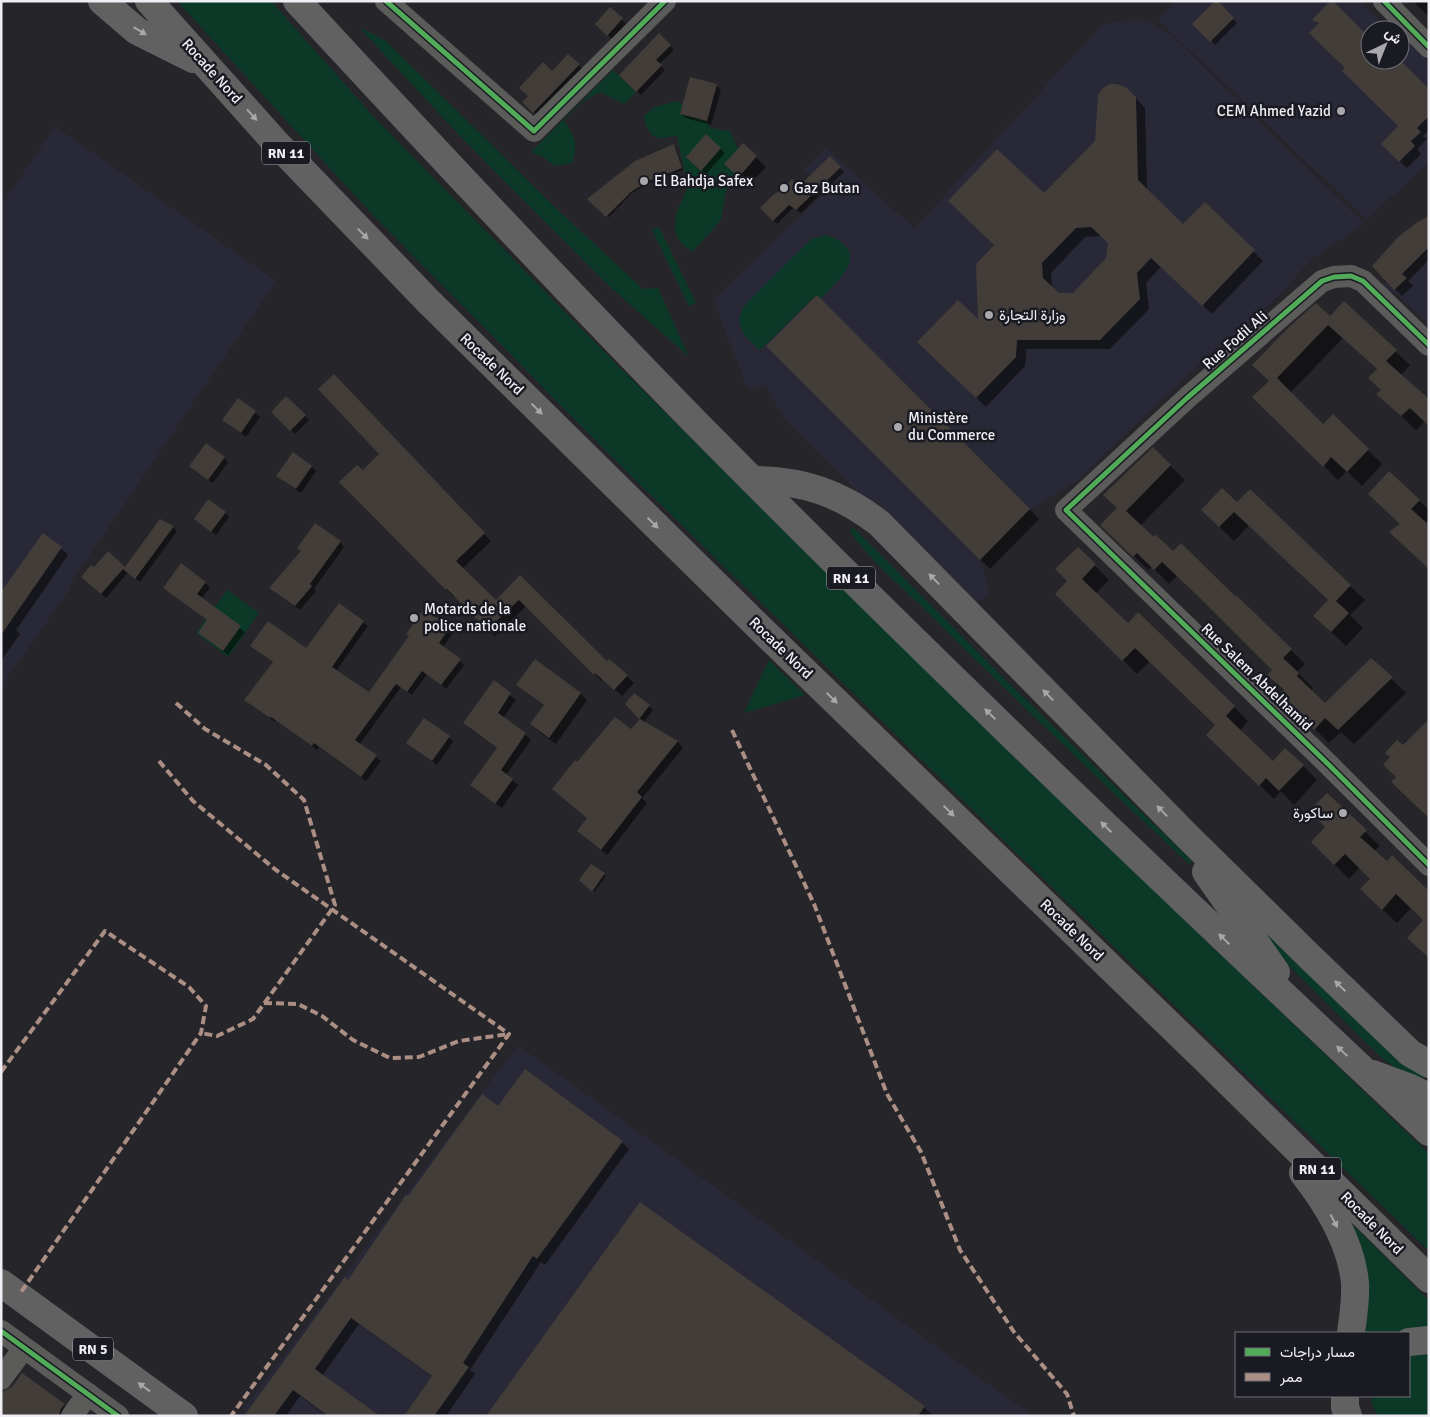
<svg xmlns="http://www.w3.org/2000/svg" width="1430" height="1417" font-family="Signika,Vazirmatn,sans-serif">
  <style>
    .built { fill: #292836; fill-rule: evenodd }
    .green { fill: #0c3927 }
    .shadow { fill: #0007; fill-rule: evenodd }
    .building { fill: #433d3a; fill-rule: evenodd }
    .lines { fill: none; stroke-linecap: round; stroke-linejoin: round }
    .minor { stroke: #5b5b5a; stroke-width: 22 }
    .highway { stroke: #616161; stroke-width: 28 }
    .quiet { stroke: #ac8f84; stroke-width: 4; stroke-dasharray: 8 4; stroke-linecap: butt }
    .cycleway-casing { stroke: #1a1a23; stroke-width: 8 }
    .cycleway { stroke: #51ab58; stroke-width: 5 }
    .oneway { fill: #a8a8aa }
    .poi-dot { fill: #a8a8ad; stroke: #1a1a23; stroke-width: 2 }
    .labels { text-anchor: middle; stroke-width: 5; stroke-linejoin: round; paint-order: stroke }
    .shield { fill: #1a1a23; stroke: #aeaeb5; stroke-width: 1 }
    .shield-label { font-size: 14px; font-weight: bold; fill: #eeeef4 }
    .street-label { font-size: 15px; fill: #eeeef4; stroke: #1a1a23 }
    .poi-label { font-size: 15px; fill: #eeeef4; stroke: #1a1a23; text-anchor: start }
  </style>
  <rect width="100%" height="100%" fill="#25252a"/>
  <!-- built -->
  <g class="built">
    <path d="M1176 1H1360L1379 19 1392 22 1429 58V162L1367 220 1157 19ZM1370 30H1400V60H1370Z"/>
    <path d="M1129 20H1147L1169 33 1365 224 1314 258 1245 329 1226 339 1073 484 1030 509 980 560 990 594 969 606 783 417 766 386 748 390 713 300 826 191 804 169 826 148 914 228 1102 25Z"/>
    <path d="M55 126 276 281 70 584 72 586 1 687V206Z"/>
    <path d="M1429 216V325L1394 292 1390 294 1382 288 1387 282 1372 266 1398 237 1416 223Z"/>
    <path d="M518 1045 1033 1416H238Z"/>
  </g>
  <!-- green -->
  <g class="green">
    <path d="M177 1H271L374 117 619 367 1053 794 1429 1154V1251L1024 860 608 453 371 213Z"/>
    <path d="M359 27 386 41 562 214 643 289 658 288 689 357 606 283 458 134Z"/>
    <path d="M613 70 636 92 624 104 600 92 585 100 564 120C574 136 579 144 572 163L555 166 543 157 531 152Z"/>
    <path d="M678 101 683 105 680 114 707 121 710 128 730 131 738 149 739 177 726 190 721 220 692 252 681 243 677 237 675 229 676 214 688 186 677 136C672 136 665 139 660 138 649 137 645 124 644 116L655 107Z"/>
    <path d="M659 227 696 303 689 306 652 230Z"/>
    <path d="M826 235C835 237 840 241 846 247 861 264 831 287 820 299L816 295 760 350C745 337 731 324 746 304L806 244 812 239Z"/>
    <path d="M854 528 1016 690 1191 860V864L1188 863C1097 778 1008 692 919 604 905 590 854 545 850 529Z"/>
    <path d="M227 590 259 613 228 657 196 633Z"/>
    <path d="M769 660 805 695 744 713Z"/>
    <path d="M1254 911 1424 1071 1422 1078 1416 1079 1405 1075 1383 1059 1249 926Z"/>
    <path d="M1344 1216 1429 1301V1328L1402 1333H1360Z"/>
    <path d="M1429 1350V1416H1378L1371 1401 1372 1396H1409V1352Z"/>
  </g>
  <!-- shadow -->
  <g class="shadow">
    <path d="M1413 1H1429V17Z"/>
    <path d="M1216 2 1237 23 1215 45 1194 24Z"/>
    <path d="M610 9 626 24 612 39 596 24Z"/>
    <path d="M1314 20 1370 40V60H1398L1429 90V130L1423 136 1427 139 1417 149 1421 154 1407 168 1382 144 1400 126 1347 68 1319 24Z"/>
    <path d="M659 35 674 50 659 64 665 70 641 95 620 75Z"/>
    <path d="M568 55 583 70 538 116 524 102Z"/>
    <path d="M716 85 721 90 711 125 686 118 682 114Z"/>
    <path d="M1127 89 1145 108 1147 191 1183 226 1205 204 1263 261 1212 314 1162 266 1146 283 1149 309 1110 349H1026L1025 366 986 407 919 342 979 322 1044 195 1096 141ZM1102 236 1109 242 1108 258 1073 294H1059L1052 288 1051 273 1085 237Z"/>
    <path d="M706 136 725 153 706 174 692 162Z"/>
    <path d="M743 145 766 167 749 185 736 173Z"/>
    <path d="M674 146 676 147 683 170 649 183 632 193 609 217 589 199Z"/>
    <path d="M830 158 844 172 801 213 793 208 777 224 762 208 799 188Z"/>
    <path d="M1429 218V260L1408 281 1413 286 1402 296 1373 266Z"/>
    <path d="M817 297 1039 519 990 569 767 346Z"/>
    <path d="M1344 303 1410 365 1401 375 1425 421 1416 430 1378 394 1382 390 1378 370 1343 338 1290 393 1323 426 1333 416 1382 464 1362 486 1347 471 1338 480 1254 397Z"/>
    <path d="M334 376 491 541 462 569 496 601 520 577 607 663 627 676 634 683 622 696 603 679 602 681 526 606 495 636 455 596 454 597 447 590 341 482 363 472 381 454Z"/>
    <path d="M286 398 309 420 295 434 273 412Z"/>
    <path d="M238 400 260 417 246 437 228 424Z"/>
    <path d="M1153 449 1185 480 1140 526 1291 650 1305 664 1297 672 1313 688 1310 691 1325 705 1371 660 1406 693 1354 744 1341 732 1329 743 1280 695 1284 691 1268 675 1274 670 1178 575 1169 584 1152 567 1148 570 1102 525 1118 508Z"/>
    <path d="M224 458 228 462 213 483 195 470Z"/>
    <path d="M312 467 316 471 301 493 282 480Z"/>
    <path d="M1389 473 1429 510V520L1425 523 1401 524Z"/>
    <path d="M1250 491 1365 600 1350 615 1363 628 1346 646 1329 630V601L1249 525 1234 541 1202 510 1237 504Z"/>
    <path d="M225 512 229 517 216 535 200 523Z"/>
    <path d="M173 527 177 531 140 582 128 572 106 598 87 581 94 569 125 568Z"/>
    <path d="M43 535 61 548 68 555 16 630 20 634 1 661V595Z"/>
    <path d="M340 542 344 547 314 589 316 591 300 610 275 592Z"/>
    <path d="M1078 549 1109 580 1095 594 1128 625 1234 707 1248 721 1240 731 1273 763 1303 766 1317 780 1294 805 1281 791 1274 799 1222 749 1217 725 1150 661 1137 674 1057 594 1069 581Z"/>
    <path d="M205 583 210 587 201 599 245 632 228 655 199 633 208 621 164 588Z"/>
    <path d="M339 605 368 626 336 671 369 693 449 628 453 633 443 647 464 665 446 689 427 674 412 695 401 687 360 744 381 761 366 781 319 747 317 750 276 720 275 722 250 704 274 663 256 650H307Z"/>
    <path d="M535 661 581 694 587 700 556 744 538 731 531 724 545 706 524 691 518 685Z"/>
    <path d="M494 682 516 700 503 718 525 734 531 740 506 775 518 785 502 808 477 791 471 785 498 749 470 729 465 723Z"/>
    <path d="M626 704 649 706 653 710 644 722 678 742 683 748 642 798 647 803 607 855 584 837 589 818 577 764 632 730 641 719Z"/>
    <path d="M449 737 453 742 437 765 408 743Z"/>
    <path d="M1327 795 1380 846 1374 851 1429 893V957L1425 920 1411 908 1397 923 1376 904 1372 879 1360 867 1349 879 1312 842 1327 827Z"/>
    <path d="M591 866 606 876 594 892 581 880Z"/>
    <path d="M525 1071 622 1142 629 1149 545 1265 541 1262 470 1370 475 1374 446 1416H405L433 1377 359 1324 322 1376 377 1416H327L300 1396 286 1416H246L349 1282 408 1197 498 1108Z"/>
    <path d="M64 1405 74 1414 73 1416H1Z"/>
    <path d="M924 1407 931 1414 930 1416H488Z"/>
  </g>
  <!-- building -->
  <g class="building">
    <path d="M1215 1H1218L1234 18 1210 42 1192 24Z"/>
    <path d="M1330 1H1333L1370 38V60H1400L1429 89V116L1417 128 1421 132 1411 141 1415 146 1399 162 1381 144 1398 126 1342 71 1345 68 1309 33 1319 23 1312 20Z"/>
    <path d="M610 7 623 18 607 36 595 24Z"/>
    <path d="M659 33 671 45 656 60 662 65 636 92 619 75Z"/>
    <path d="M568 54 580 64 533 113 522 102 528 96 519 88 543 62 552 71Z"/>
    <path d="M690 77 717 84 707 121 680 114Z"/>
    <path d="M1110 84H1117L1127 88 1136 97 1138 180 1183 224 1205 202 1255 250 1202 306 1151 258 1137 273 1140 299 1100 340H1017L1016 357 976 398 917 342 958 300 978 319 976 264 994 245 948 201 997 149 1044 193 1095 141 1098 95 1103 88ZM1091 227 1108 243 1106 258 1073 293H1059L1043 278 1042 263 1076 228Z"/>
    <path d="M706 134 721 148 701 171 686 157Z"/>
    <path d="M743 143 757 156 739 177 724 164Z"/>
    <path d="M674 144 682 168 647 182 631 192 606 217 587 199 635 161Z"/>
    <path d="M830 156 841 167 796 210 789 205 773 221 760 208 773 195 784 188 792 179 799 186Z"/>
    <path d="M1429 216V247L1402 274 1407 278 1394 290 1372 266 1398 237 1416 223Z"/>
    <path d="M817 295 1030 509 980 560 766 346Z"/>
    <path d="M1344 301 1397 350 1386 361 1429 399V426L1410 408 1401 416 1376 394 1381 390 1368 378 1377 369 1328 325 1277 378 1323 424 1333 414 1369 449 1347 472 1331 457 1323 467 1252 397 1269 381 1252 365 1289 327 1316 303 1330 316Z"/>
    <path d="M334 374 485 533 456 561 496 600 520 575 607 661 609 659 628 675 614 690 595 673 594 675 519 600 487 630 447 589 446 590 339 482 357 465 363 470 379 454 318 389Z"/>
    <path d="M286 396 306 415 290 431 271 412Z"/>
    <path d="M238 398 256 411 241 433 222 420Z"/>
    <path d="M206 443 225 457 208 480 189 466Z"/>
    <path d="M1153 447 1171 465 1126 511 1153 536 1156 535 1173 551 1181 543 1236 597 1237 596 1292 649 1283 658 1299 673 1297 676 1325 703 1371 658 1393 677 1338 730 1325 718 1314 730 1278 696 1284 690 1267 675 1272 670 1200 598 1162 562 1154 570 1137 553 1133 557 1100 525 1117 508 1103 495Z"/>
    <path d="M293 452 312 466 296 489 276 476Z"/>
    <path d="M1389 471 1420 500 1411 509 1429 525V569L1389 532 1400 524 1368 494Z"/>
    <path d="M1222 488 1237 502 1250 489 1351 585 1336 601 1349 613 1331 632 1313 616 1328 600 1234 512 1219 527 1201 510Z"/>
    <path d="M208 499 226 512 211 532 194 519Z"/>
    <path d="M160 519 174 526 135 579 123 569 101 594 81 577 91 565 94 567 108 551 125 567Z"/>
    <path d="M315 523 341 541 310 584 312 586 295 606 269 588 301 551 297 548Z"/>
    <path d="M43 533 62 547 1 635V592Z"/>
    <path d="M1078 547 1096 564 1082 579 1110 606 1128 623 1138 612 1235 706 1226 716 1273 761 1285 748 1304 765 1279 791 1266 778 1259 786 1206 735 1215 725 1135 648 1122 661 1055 594 1067 581 1055 569Z"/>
    <path d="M181 563 206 582 197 594 241 626 223 651 198 633 207 620 163 588Z"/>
    <path d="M339 603 364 621 332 667 369 692 409 636 406 634 424 609 450 627 439 643 461 659 441 685 422 671 407 692 396 684 355 740 377 755 361 777 314 743 312 746 271 717 270 718 244 700 273 662 250 646 268 621 306 648Z"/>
    <path d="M535 659 581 693 549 738 530 724 544 705 516 685Z"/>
    <path d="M494 680 511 693 498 713 526 733 501 770 513 779 495 804 470 785 497 748 463 723Z"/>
    <path d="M634 693 650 705 639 719 625 704Z"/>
    <path d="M615 717 631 729 640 719 678 741 637 792 642 797 601 850 577 831 587 818 552 789 575 760 577 762Z"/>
    <path d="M424 718 450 736 432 761 406 743Z"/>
    <path d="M1429 719V818L1391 782 1396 777 1383 765 1390 757 1385 753 1397 740 1403 745Z"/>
    <path d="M1327 793 1367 830 1360 837 1387 861 1392 855 1429 891V958L1407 938 1423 920 1396 894 1382 910 1360 889 1370 879 1345 854 1334 865 1311 842 1325 827 1309 811Z"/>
    <path d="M591 864 605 873 592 892 579 880Z"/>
    <path d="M525 1069 623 1141 537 1259 533 1256 463 1363 469 1367 434 1416H404L432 1376 351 1318 315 1369 380 1416H328L293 1390 274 1416H244L345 1277 348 1280 406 1195 408 1196 482 1094 498 1106Z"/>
    <path d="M640 1202 925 1406 918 1416H486Z"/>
    <path d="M22 1373 65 1404 61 1409 59 1416H1V1395L4 1391 12 1387Z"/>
  </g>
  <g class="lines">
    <!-- minor -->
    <g class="minor">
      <path d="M386 1 534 131 665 1"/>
      <path d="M1384 1 1429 47"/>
      <path d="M1429 345 1363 281 1351 276 1334 277 1322 281 1187 398 1066 510 1329 765 1429 865"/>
      <path d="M1 1331 118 1416"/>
      <path d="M1 1379 24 1348"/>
      <path d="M72 1416 88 1394"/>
    </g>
    <!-- highway -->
    <g class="highway">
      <path d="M102 1 137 31 193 59"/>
      <path d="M149 1 277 144 428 301 766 634 1206 1060 1429 1279"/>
      <path d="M297 1C428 143 560 284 695 422 934 664 1181 899 1429 1132"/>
      <path d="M753 480C802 480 840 493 879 523L1188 837 1310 957 1410 1053 1429 1064"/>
      <path d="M1206 872 1276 972"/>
      <path d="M1373 1074 1408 1087 1429 1097"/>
      <path d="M1303 1173C1328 1205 1351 1242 1355 1283 1356 1300 1353 1317 1351 1333"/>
      <path d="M1 1283 184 1416"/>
      <path d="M1409 1342 1429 1340"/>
      <path d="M1345 1396V1407L1348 1416"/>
    </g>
    <!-- quiet -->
    <g class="quiet">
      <path d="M176 703 205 729 266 765 304 800 335 905 253 1019 217 1036 201 1033"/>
      <path d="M732 730 814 904 887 1094 921 1152 960 1250 1014 1332 1067 1394 1074 1416"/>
      <path d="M159 761 193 801 276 870 509 1034 231 1416"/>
      <path d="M264 1003 298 1004 322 1016 353 1040 390 1058 419 1057 459 1041 509 1034"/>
      <path d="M1 1072 105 931 189 987 206 1006 201 1033 19 1295"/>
    </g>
    <!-- cycleway casing -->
    <g class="cycleway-casing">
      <g id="cycleway">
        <path d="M386 1 534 131 665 1"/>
        <path d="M1384 1 1429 47"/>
        <path d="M1429 345 1363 281 1351 276 1334 277 1322 281 1187 398 1066 510 1329 765 1429 865"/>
        <path d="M1 1331 118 1416"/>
      </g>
    </g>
    <!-- cycleway -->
    <use href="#cycleway" class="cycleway"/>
  </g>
  <!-- one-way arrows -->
  <defs><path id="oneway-solid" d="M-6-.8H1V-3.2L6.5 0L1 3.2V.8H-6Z" transform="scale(1.25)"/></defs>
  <g class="oneway">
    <use href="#oneway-solid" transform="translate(140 31) rotate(31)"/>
    <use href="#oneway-solid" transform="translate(252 115) rotate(48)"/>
    <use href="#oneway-solid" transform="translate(363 234) rotate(46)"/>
    <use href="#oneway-solid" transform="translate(537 409) rotate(44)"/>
    <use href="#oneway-solid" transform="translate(653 523) rotate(44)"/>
    <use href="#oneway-solid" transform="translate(934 579) rotate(-134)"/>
    <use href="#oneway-solid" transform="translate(1048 695) rotate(-134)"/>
    <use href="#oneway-solid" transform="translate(832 698) rotate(44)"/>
    <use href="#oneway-solid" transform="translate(990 714) rotate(-135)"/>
    <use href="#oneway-solid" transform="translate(949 811) rotate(44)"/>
    <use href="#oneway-solid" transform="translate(1162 811) rotate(-134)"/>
    <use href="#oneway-solid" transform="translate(1106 827) rotate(-136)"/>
    <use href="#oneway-solid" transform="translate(1224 939) rotate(-136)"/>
    <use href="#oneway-solid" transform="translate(1340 986) rotate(-136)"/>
    <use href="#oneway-solid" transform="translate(1342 1051) rotate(-137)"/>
    <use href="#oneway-solid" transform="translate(1334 1221) rotate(62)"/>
    <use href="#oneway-solid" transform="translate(144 1387) rotate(-144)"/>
  </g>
  <!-- markers -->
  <g class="poi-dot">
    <circle cx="1341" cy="111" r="5"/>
    <circle cx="644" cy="181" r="5"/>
    <circle cx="784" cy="188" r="5"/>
    <circle cx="989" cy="315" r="5"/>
    <circle cx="898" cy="427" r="5"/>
    <circle cx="414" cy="618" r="5"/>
    <circle cx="1343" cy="813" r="5"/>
  </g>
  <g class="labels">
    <!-- shield labels -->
    <g class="shield">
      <rect x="262" y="141.5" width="48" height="23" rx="4"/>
      <rect x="827" y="566.5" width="48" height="23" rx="4"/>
      <rect x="1293" y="1157.5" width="48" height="23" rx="4"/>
      <rect x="73" y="1337.5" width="40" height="23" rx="4"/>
    </g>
    <g class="shield-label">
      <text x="286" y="158">RN 11</text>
      <text x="851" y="583">RN 11</text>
      <text x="1317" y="1174">RN 11</text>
      <text x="93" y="1354">RN 5</text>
    </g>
    <!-- street labels -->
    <g class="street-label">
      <text transform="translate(212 71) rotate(48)" y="5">Rocade Nord</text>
      <text transform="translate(1235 340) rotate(-41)" y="5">Rue Fodil Ali</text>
      <text transform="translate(492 364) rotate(44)" y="5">Rocade Nord</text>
      <text transform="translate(781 648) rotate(44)" y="5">Rocade Nord</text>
      <text transform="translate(1257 677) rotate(44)" y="5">Rue Salem Abdelhamid</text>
      <text transform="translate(1072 930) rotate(44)" y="5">Rocade Nord</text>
      <text transform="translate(1372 1223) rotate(45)" y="5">Rocade Nord</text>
    </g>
    <!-- poi labels -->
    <g class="poi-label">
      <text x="1331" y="116" text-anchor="end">CEM Ahmed Yazid</text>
      <text x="654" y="186">El Bahdja Safex</text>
      <text x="794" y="193">Gaz Butan</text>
      <text x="999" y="320">وزارة التجارة</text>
      <text x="908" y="423">Ministère<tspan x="908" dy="17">du Commerce</tspan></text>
      <text x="424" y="614">Motards de la<tspan x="424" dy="17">police nationale</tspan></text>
      <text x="1333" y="818" text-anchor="end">ساكورة</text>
    </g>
  </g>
  <!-- border -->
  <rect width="1430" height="1417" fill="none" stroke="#eeeef4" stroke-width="5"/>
  <!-- legend -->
  <rect x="1235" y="1332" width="175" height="65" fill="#1a1a23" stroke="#6f6f77"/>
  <rect x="1245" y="1348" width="25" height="8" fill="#51ab58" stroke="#6f6f77"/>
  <text x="1280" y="1357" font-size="15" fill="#eeeef4">مسار دراجات</text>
  <rect x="1245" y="1373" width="25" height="8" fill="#ac8f84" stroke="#6f6f77"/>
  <text x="1280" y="1382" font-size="15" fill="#eeeef4">ممر</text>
  <!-- north arrow -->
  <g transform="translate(1385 45) rotate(43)"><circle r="24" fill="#1a1a23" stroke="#6f6f77"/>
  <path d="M0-4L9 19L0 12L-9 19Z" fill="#a8a8ad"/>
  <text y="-8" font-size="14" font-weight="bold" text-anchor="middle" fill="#eeeef4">ش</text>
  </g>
</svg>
